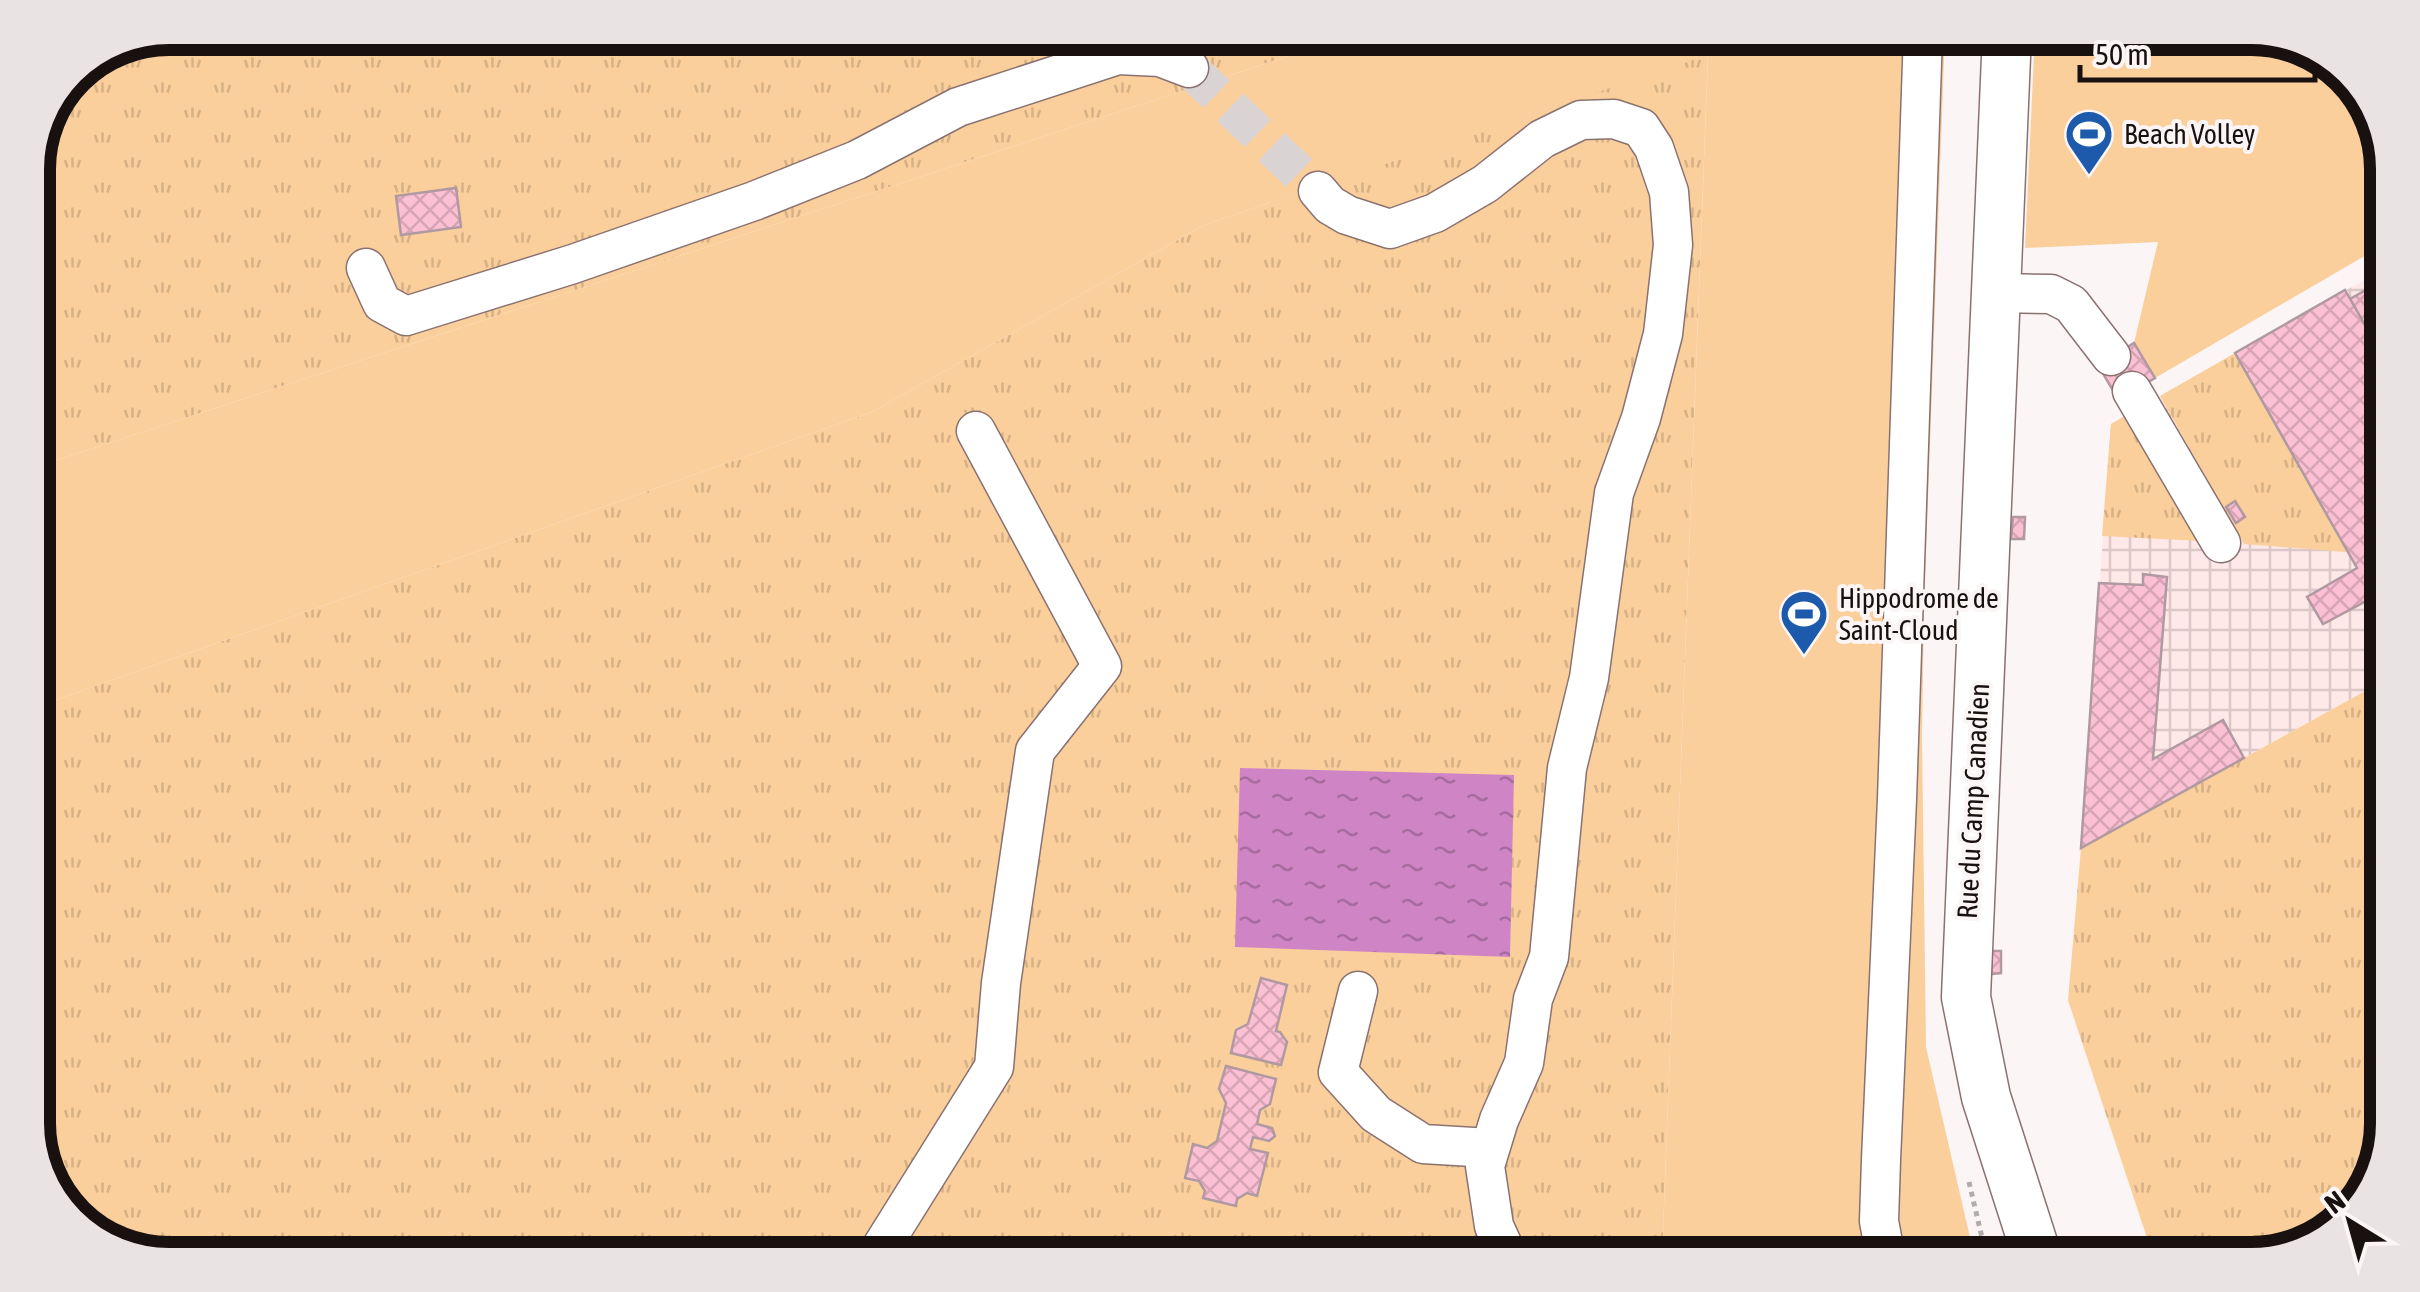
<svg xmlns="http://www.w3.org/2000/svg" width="2420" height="1292" font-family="'Asap Condensed',sans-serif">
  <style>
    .industrial { fill: url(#industrial-grid) }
    .grass { fill: url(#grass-tufts) }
    .green { fill: #facf9c }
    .water { fill: url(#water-ripples) }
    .building { fill: url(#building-cross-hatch); stroke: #b199a1; stroke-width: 2.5 }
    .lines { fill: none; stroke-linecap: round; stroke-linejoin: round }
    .minor-tunnel { stroke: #d9d3d3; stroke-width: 38; stroke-dasharray: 38 19; stroke-linecap: butt }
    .minor-casing { stroke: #8a7271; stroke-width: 41 }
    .major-casing { stroke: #8a7271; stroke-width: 51 }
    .path { stroke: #b2abab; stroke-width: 5; stroke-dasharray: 5 5; stroke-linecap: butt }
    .minor { stroke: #fff; stroke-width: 38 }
    .major { stroke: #fff; stroke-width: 48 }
    .labels { text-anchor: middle; stroke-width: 8; stroke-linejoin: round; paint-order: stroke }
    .poi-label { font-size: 28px; fill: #191010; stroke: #fbf5f5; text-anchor: start }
    .street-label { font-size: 28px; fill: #191010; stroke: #fbf5f5 }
    .rim { fill: none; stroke: #191010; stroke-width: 12 }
  </style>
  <defs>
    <pattern id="industrial-grid" width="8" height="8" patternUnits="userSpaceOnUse" patternTransform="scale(2.5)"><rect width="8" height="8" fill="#ffe9e8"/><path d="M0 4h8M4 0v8" fill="none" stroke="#dac7c6"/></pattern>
    <pattern id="grass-tufts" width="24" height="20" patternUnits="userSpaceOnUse" patternTransform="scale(2.5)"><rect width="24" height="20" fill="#facf9c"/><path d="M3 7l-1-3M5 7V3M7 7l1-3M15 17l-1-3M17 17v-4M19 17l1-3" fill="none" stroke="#d6b185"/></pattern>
    <pattern id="water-ripples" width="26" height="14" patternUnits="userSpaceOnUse" patternTransform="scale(2.5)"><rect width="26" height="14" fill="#cf85c5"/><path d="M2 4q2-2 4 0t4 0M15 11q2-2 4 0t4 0" fill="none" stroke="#a76b9f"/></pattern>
    <pattern id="building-cross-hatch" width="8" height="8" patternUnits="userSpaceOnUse" patternTransform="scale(2.5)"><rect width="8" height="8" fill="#fcc0d5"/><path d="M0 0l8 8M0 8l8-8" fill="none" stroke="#d7a4b6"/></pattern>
  </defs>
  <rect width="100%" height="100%" fill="#fbf5f5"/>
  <!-- industrial -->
  <path class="industrial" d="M2387 267V679L2081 848 2111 424Z"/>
  <!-- grass -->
  <g class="grass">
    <path d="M169 33H1342L1295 54 33 468V161L73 72Z"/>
    <path d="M1708 54 1662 1259H169L108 1245 56 1199 33 1132V708L872 412 1204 225Z"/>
    <path d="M2235 353 2347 552 2244 544 2160 396Z"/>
    <path d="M2128 414 2201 541 2102 536 2111 424Z"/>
    <path d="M2387 679V1123L2373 1184 2320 1241 2251 1259H2154L2068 1000 2081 848Z"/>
  </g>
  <!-- green -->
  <g class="green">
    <path d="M1342 33H1945L1924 607 1922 736 1926 1047 1975 1259H1662L1708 55 1204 225 872 412 33 708V468L1295 54Z"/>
    <path d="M2035 33H2251L2312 47 2365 94 2387 161V243L2155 378 2134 343 2158 242 2025 248Z"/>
  </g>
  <!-- water -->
  <path class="water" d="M1240 768 1514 775 1510 957 1235 947Z"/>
  <!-- building -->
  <g class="building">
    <path d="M456 188 461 227 401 235 396 196Z"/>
    <path d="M2387 278V364L2350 299Z"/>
    <path d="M2345 290 2387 364V606L2381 609 2374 597 2323 624 2307 597 2357 568 2235 353Z"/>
    <path d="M2134 343 2155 378 2118 399 2098 365Z"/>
    <path d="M2235 501 2245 517 2236 523 2226 507Z"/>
    <path d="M2013 517H2025L2024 539H2011Z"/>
    <path d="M2143 574 2167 577 2153 759 2223 720 2244 758 2081 848 2099 583 2143 585Z"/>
    <path d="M1992 951H2001V973L1991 974Z"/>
    <path d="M1261 978 1287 985 1276 1031 1280 1032 1287 1042 1281 1065 1231 1053 1236 1030 1248 1024Z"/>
    <path d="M1226 1066 1276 1079 1270 1104 1260 1110 1257 1124 1272 1128 1275 1136 1269 1141 1253 1137 1250 1149 1268 1153 1257 1196 1247 1193 1237 1199 1236 1206 1203 1198 1205 1191 1199 1181 1185 1178 1193 1144 1207 1148 1217 1141 1226 1103 1219 1089Z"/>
  </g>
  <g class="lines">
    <!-- minor-tunnel -->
    <path class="minor-tunnel" d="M1189 68 1318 191"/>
    <!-- minor casing -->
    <g class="minor-casing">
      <g id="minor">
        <path d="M1318 191 1330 205 1347 215 1390 229 1435 213 1485 184 1542 139 1581 120 1614 119 1641 128 1654 148 1669 192 1673 245 1663 334 1641 418 1614 493 1589 678 1567 768 1549 957 1533 999 1524 1063 1499 1120 1485 1166 1494 1226 1509 1259"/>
        <path d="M366 268 382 303 406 316 573 264 754 201 857 160 958 107 1118 55 1160 57 1189 68"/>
        <path d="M1996 293 2051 294 2071 304 2111 356"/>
        <path d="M2132 391 2221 543"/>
        <path d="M1358 991 1338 1072 1376 1114 1423 1144 1490 1148"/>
        <path d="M874 1259 994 1067 1001 983 1035 751 1102 666 976 431"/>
        <path d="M1886 1259 1879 1221 1881 1160 1897 799 1923 33"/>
      </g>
    </g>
    <!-- major casing -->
    <g class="major-casing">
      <path id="major" d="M2007 33 1966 997 1986 1097 2038 1259"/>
    </g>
    <!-- path -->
    <path class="path" d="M1969 1182 1987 1259"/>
    <!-- minor -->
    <use href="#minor" class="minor"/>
    <!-- major -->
    <use href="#major" class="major"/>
  </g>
  <!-- icons -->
  <defs>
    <g id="stadium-pin" transform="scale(2.5)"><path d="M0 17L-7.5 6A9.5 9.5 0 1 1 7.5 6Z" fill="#1d5aab" stroke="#fbf5f5"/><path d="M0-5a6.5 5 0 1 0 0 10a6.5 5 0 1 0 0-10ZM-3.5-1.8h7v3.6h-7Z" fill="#fff"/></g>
  </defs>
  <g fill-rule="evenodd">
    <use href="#stadium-pin" x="2089" y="134"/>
    <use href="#stadium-pin" x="1804" y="614"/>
  </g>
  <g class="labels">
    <!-- poi labels -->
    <g class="poi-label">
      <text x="2124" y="144">Beach Volley</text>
      <text x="1839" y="608">Hippodrome de<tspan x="1839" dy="32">Saint-Cloud</tspan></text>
    </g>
    <!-- street labels -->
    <g class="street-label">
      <text transform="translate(1973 801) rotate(-87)" y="10">Rue du Camp Canadien</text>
    </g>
  </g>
  <!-- crop -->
  <path d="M0 0H2420V1292H0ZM169 50H2251A119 119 0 0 1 2370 169V1123A119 119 0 0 1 2251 1242H169A119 119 0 0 1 50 1123V169A119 119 0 0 1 169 50Z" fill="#e9e3e3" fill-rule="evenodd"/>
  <path class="rim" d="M169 50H2251A119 119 0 0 1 2370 169V1123A119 119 0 0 1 2251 1242H169A119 119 0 0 1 50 1123V169A119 119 0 0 1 169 50Z"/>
  <!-- north arrow -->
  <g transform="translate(2350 1222) rotate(323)" stroke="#fbf5f5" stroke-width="8" paint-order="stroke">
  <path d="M0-8L18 38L0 25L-18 38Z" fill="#191010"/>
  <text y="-15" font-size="28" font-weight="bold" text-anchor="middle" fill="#191010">N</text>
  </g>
  <!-- scale -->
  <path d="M2080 65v15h235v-15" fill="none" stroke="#191010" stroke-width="5"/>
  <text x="2095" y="65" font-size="30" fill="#191010" stroke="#fbf5f5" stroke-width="8" paint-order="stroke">50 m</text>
</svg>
